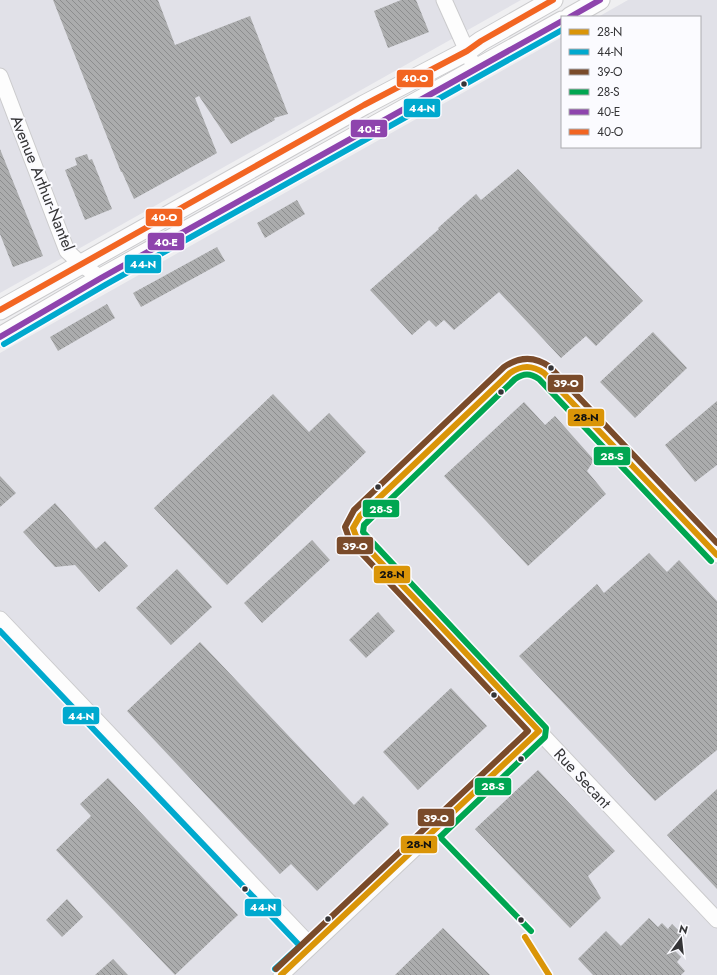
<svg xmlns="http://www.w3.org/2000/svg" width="717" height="975" font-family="Jost,sans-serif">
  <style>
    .built { fill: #e1e1e8 }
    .building { fill: url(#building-back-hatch) }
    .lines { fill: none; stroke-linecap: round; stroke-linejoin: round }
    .minor-casing { stroke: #cbcbcd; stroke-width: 17 }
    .major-casing { stroke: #cbcbcd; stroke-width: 21 }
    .minor { stroke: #fdfdfd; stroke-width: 15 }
    .major { stroke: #fdfdfd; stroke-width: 19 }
    .bus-1-casing { stroke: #fbfbff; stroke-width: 9 }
    .bus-2-casing { stroke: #fbfbff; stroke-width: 9 }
    .bus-3-casing { stroke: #fbfbff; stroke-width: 9 }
    .bus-4-casing { stroke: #fbfbff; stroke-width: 9 }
    .bus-5-casing { stroke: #fbfbff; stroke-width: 9 }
    .bus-6-casing { stroke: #fbfbff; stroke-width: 9 }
    .bus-1 { stroke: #da9508; stroke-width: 6 }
    .bus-2 { stroke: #00a9ce; stroke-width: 6 }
    .bus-3 { stroke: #7a4b2a; stroke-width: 6 }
    .bus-4 { stroke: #00a651; stroke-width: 6 }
    .bus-5 { stroke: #8e44ad; stroke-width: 6 }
    .bus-6 { stroke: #f26522; stroke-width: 6 }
    .bus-dot { fill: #353537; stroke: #fbfbff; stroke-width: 1.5 }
    .labels { text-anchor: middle; stroke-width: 4; stroke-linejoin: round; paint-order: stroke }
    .street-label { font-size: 16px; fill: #353537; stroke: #fbfbff }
    .line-badge { stroke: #fbfbff; stroke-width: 1.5 }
    .badge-label { font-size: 11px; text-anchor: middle; font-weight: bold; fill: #fff }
    .pale-badge-label { font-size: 11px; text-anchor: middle; font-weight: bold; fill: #111 }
  </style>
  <defs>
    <pattern id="building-back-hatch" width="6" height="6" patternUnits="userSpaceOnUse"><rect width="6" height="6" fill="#abacad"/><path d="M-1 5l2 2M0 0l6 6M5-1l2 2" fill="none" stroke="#8c8d8e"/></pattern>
  </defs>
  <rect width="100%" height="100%" fill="#efeff1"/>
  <!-- built -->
  <g class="built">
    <path d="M0 0H521L0 293Z"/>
    <path d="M628 0H717V975H0V353L562 37V147H700V17H598Z"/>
  </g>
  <!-- building -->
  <g class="building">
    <path d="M53 0H158L175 45 250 16 288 114 274 118 275 120 231 144 199 96 195 98 217 153 134 199 122 172H121Z"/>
    <path d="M401 0H416L429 32 388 48 374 11Z"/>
    <path d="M0 149 43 256 13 267 0 234Z"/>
    <path d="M87 154 89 160 92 159 112 209 85 220 65 170 77 165 75 158Z"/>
    <path d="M518 169 643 301 596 346 586 336 561 358 499 292 454 330 444 320 436 327 429 320 412 335 370 290 439 229 438 228 476 194 481 200Z"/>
    <path d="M297 200 305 214 265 238 257 223Z"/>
    <path d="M217 247 225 261 141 307 133 293Z"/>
    <path d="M107 304 115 318 58 351 50 337Z"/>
    <path d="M653 332 687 368 635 418 600 382Z"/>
    <path d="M273 394 309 432 329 413 366 452 227 585 154 508Z"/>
    <path d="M717 401V465L695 482 665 445Z"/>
    <path d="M524 402 545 425 555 416 594 460 587 471 606 494 528 566 444 476Z"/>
    <path d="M0 476 16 493 0 507Z"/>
    <path d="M55 503 96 549 105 541 128 566 99 592 75 565 55 567 23 532Z"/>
    <path d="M312 540 330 560 262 623 244 603Z"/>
    <path d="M649 553 667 572 679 560 717 601V750L655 801 519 656 597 584 604 593Z"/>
    <path d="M177 569 212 607 171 645 136 608Z"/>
    <path d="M378 612 395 631 366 658 349 640Z"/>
    <path d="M200 642 354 805 363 796 389 824 317 891 291 864 280 874 127 711Z"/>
    <path d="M451 688 487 726 418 790 383 752Z"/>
    <path d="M538 770 615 851 588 876 601 898 570 928 475 829Z"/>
    <path d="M108 778 238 915 175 975 56 850 91 816 80 804Z"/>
    <path d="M717 789V889L667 835Z"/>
    <path d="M67 899 83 917 62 937 46 920Z"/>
    <path d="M649 918 658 927 662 923 668 929 672 924 684 936 672 948 681 957 677 962 685 971 681 975H593L578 959 606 931 621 946Z"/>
    <path d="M443 928 490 975H395Z"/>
    <path d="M113 959 128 975H95Z"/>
  </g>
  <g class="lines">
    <!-- minor casing -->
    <g class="minor-casing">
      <g id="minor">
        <path d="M444 0 475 69"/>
        <path d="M0 76 67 251 82 265 101 278"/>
        <path d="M717 555 544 373C532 364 522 364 510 373L360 516 353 528 356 536 361 543 717 920"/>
        <path d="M0 619 311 946"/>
        <path d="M281 975 539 731"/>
      </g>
    </g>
    <!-- major casing -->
    <g class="major-casing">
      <g id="major">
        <path d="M570 17 600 0"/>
        <path d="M0 310 364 105 467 51 481 41 553 0"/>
        <path d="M0 337 101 278 562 21"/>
      </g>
    </g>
    <!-- minor -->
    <use href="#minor" class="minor"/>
    <!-- major -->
    <use href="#major" class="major"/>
    <!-- bus-1 casing -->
    <g class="bus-1-casing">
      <g id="bus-1">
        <path d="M525 937 549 975"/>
        <path d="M281 975 539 731 356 536 353 528 360 516 510 373C522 365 532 365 544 373L717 555"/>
      </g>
    </g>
    <!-- bus-2 casing -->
    <g class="bus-2-casing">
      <g id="bus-2">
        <path d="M4 344 105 285 562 30"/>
        <path d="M0 631 300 946 275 969"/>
      </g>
    </g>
    <!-- bus-3 casing -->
    <g class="bus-3-casing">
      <path id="bus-3" d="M276 969 528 731 350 541 345 527 354 510 504 367C520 356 535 356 550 367L717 543"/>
    </g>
    <!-- bus-4 casing -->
    <g class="bus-4-casing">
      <path id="bus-4" d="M531 931 440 837 545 737 546 728 363 532 364 525 515 379C524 373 530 373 539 379L711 561"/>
    </g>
    <!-- bus-5 casing -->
    <g class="bus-5-casing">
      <g id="bus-5">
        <path d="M570 17 600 0"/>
        <path d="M0 337 101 278 562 21"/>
      </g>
    </g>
    <!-- bus-6 casing -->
    <g class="bus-6-casing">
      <path id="bus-6" d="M0 310 364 105 467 51 481 41 553 0"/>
    </g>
    <!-- bus-1 -->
    <use href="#bus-1" class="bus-1"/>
    <!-- bus-2 -->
    <use href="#bus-2" class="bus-2"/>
    <!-- bus-3 -->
    <use href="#bus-3" class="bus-3"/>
    <!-- bus-4 -->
    <use href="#bus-4" class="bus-4"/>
    <!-- bus-5 -->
    <use href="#bus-5" class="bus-5"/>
    <!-- bus-6 -->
    <use href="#bus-6" class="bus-6"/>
  </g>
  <!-- markers -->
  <g class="bus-dot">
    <circle cx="464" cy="84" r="3.5"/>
    <circle cx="551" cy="368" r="3.5"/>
    <circle cx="501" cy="392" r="3.5"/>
    <circle cx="378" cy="487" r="3.5"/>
    <circle cx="494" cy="695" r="3.5"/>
    <circle cx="521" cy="759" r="3.5"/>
    <circle cx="245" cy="889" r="3.5"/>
    <circle cx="328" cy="919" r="3.5"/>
    <circle cx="521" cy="920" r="3.5"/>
  </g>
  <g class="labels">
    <!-- street labels -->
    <g class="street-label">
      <text transform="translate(43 183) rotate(68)" y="6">Avenue Arthur-Nantel</text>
      <text transform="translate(583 778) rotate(47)" y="6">Rue Secant</text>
    </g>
  </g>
  <g class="line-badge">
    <rect x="396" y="69" width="38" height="19" rx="4" fill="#f26522"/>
    <rect x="403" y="98" width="38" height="20" rx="4" fill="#00a9ce"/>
    <rect x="350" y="119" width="38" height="19" rx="4" fill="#8e44ad"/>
    <rect x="145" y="208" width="38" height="19" rx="4" fill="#f26522"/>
    <rect x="147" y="232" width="38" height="19" rx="4" fill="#8e44ad"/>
    <rect x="124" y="254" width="38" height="20" rx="4" fill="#00a9ce"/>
    <rect x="547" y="374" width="37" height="19" rx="4" fill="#7a4b2a"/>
    <rect x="567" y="408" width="38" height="19" rx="4" fill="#da9508"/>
    <rect x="593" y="446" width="38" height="20" rx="4" fill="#00a651"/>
    <rect x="362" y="499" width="38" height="19" rx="4" fill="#00a651"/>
    <rect x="336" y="536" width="38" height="19" rx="4" fill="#7a4b2a"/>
    <rect x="373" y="565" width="38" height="19" rx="4" fill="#da9508"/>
    <rect x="62" y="706" width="38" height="19" rx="4" fill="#00a9ce"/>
    <rect x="474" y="777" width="38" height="19" rx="4" fill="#00a651"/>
    <rect x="417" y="808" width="38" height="19" rx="4" fill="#7a4b2a"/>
    <rect x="400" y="835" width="38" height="19" rx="4" fill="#da9508"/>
    <rect x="244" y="898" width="38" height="19" rx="4" fill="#00a9ce"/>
  </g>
  <g class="badge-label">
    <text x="415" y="82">40-O</text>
    <text x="422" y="112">44-N</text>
    <text x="369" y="133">40-E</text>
    <text x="164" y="221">40-O</text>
    <text x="166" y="246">40-E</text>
    <text x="143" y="268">44-N</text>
    <text x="566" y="387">39-O</text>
    <text x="612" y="460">28-S</text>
    <text x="381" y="513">28-S</text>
    <text x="355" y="550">39-O</text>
    <text x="81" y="720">44-N</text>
    <text x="493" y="790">28-S</text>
    <text x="436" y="822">39-O</text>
    <text x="263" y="911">44-N</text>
  </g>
  <g class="pale-badge-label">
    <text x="586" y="421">28-N</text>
    <text x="392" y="578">28-N</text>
    <text x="419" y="848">28-N</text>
  </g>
  <!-- legend -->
  <rect x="561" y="16" width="140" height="132" fill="#fbfbff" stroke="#acacaf"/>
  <rect x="569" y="29" width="20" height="6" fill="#da9508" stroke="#acacaf"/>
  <text x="597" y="36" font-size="12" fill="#353537">28-N</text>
  <rect x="569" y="49" width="20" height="6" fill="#00a9ce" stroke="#acacaf"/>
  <text x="597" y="56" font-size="12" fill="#353537">44-N</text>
  <rect x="569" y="69" width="20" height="6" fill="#7a4b2a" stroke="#acacaf"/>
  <text x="597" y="76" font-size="12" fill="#353537">39-O</text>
  <rect x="569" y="89" width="20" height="6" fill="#00a651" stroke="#acacaf"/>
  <text x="597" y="96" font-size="12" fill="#353537">28-S</text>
  <rect x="569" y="109" width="20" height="6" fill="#8e44ad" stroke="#acacaf"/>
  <text x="597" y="116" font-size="12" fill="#353537">40-E</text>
  <rect x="569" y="129" width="20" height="6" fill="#f26522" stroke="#acacaf"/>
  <text x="597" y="136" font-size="12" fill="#353537">40-O</text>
  <!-- north arrow -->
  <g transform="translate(681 939) rotate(15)" stroke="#fbfbff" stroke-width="3" paint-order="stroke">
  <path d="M0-3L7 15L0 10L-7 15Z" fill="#353537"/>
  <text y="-6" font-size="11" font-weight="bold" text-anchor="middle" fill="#353537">N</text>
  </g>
</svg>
